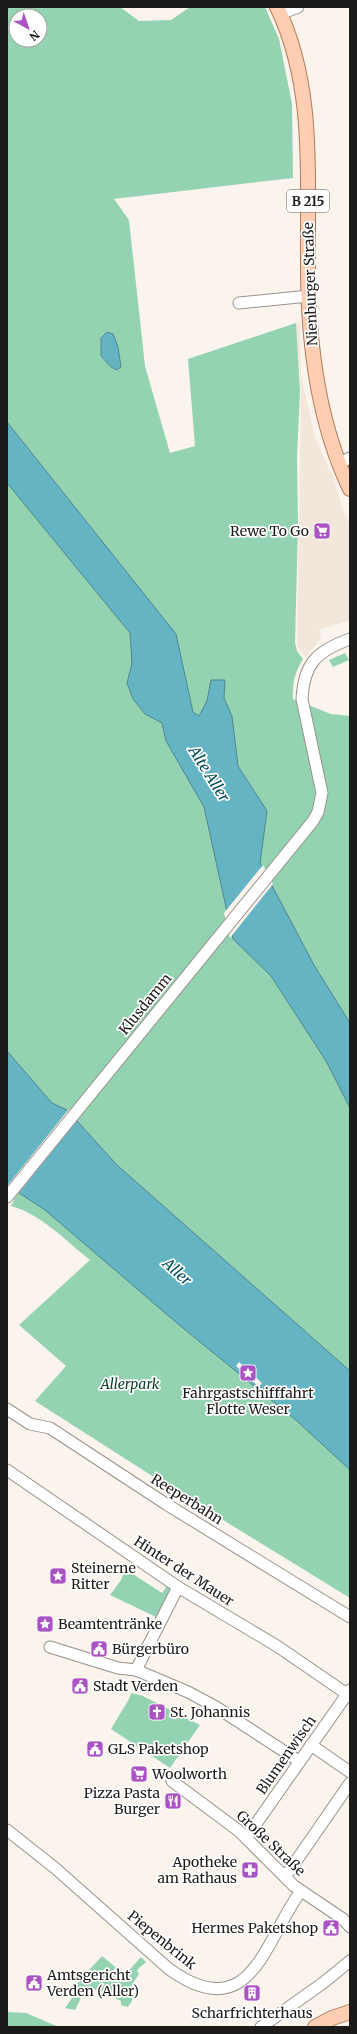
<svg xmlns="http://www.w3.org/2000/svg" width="357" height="2034" font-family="Merriweather,serif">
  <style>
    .built { fill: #f2e7da }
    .green { fill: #94d3b1; fill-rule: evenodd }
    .water { fill: #64b4c3; stroke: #4f8690 }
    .pier { fill: #faf4ed }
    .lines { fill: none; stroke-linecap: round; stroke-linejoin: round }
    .minor-casing { stroke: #97928b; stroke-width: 13 }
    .major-casing { stroke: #af7b5b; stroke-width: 16 }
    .minor { stroke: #fff; stroke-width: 11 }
    .major { stroke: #feceb2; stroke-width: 14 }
    .labels { text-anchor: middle; stroke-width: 3.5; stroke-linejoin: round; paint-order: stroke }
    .shield { fill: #fff; stroke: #615f5e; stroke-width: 1 }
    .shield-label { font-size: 13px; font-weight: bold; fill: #1d1b19 }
    .street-label { font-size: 14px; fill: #1d1b19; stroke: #fff }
    .poi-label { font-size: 14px; fill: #1d1b19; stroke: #fff; text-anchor: start }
    .park-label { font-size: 14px; font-style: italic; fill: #0c412a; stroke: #fff }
    .water-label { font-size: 15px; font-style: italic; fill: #004c57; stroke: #fff }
  </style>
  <rect width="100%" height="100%" fill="#faf4ed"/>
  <!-- built -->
  <path class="built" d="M296 323H300L301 377 316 440 334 479 342 508 350 524V620L319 630 321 639 305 657 299 650 297 643 301 392Z"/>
  <!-- green -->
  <g class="green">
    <path d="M7 7H120L139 21 171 20 190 7H265L279 39 292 104 293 178 114 199 129 220 145 366 170 453 195 446 188 359 296 323 300 392 297 456 298 523 295 643 297 651 303 659C295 672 292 683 293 699L331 714 350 716V1598L171 1488 35 1401 66 1366 19 1325 90 1260C66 1241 41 1214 11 1206L14 1200 7 1194ZM16 16H40V40H16Z"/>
    <path d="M345 653 349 660 333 667 329 660Z"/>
    <path d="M125 1569 162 1593 167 1586 173 1590 158 1618 110 1595 121 1580Z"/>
    <path d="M131 1693 143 1696 200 1725 170 1768 111 1729 129 1699Z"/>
    <path d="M102 1956 125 1975 141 1957 146 1962 137 1970 139 1974 128 1991 135 1996 128 2007 121 2005V2001L87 1986 75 2010 65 2008 72 1998 68 1993Z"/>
    <path d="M7 2012 26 2013 59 2027H7Z"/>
  </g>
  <!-- water -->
  <g class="water">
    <path d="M107 332 113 334 118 347 121 367 117 370 111 367 101 356V338Z"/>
    <path d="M7 422 176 634 193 712 199 716 207 701 211 680H225L224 698 232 716 238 766 267 811 260 863 314 965 350 1023V1108L326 1061 271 976 233 939 204 807 166 741 162 723 145 714 133 699 127 683 132 663 130 633 7 483Z"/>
    <path d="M7 1051 52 1103 67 1110 117 1165 350 1371V1470L297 1421 178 1324 45 1210 7 1185Z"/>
  </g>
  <!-- pier -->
  <g class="pier">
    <path d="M263 865 273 884 230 938 224 913Z"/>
    <path d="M69 1109 78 1119 17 1195 7 1186Z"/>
    <path d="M239 1362 262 1383 259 1387 236 1366Z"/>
  </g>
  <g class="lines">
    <!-- minor casing -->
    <g class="minor-casing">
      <g id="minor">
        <path d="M280 14 298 7"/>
        <path d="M239 303 309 296"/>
        <path d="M339 463 350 458"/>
        <path d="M7 1197 313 821 318 812 322 793 302 699C304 663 317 651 350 639"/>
        <path d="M7 1409 30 1424 50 1428 166 1504 350 1617"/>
        <path d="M7 1470 178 1587 277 1646 347 1694"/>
        <path d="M50 1647 118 1668 136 1670 188 1692 216 1707 299 1761"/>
        <path d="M136 1670 178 1587"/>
        <path d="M311 1745 350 1772"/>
        <path d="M172 1781 239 1831 294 1886 343 1919 350 1927"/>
        <path d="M7 1830 55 1868 169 1969C251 2028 264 1941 301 1891"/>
        <path d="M246 1838 350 1690"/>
        <path d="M285 1877 350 1783"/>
        <path d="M261 2027 323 1983 350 1961"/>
      </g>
    </g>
    <!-- major casing -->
    <g class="major-casing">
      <g id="major">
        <path d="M277 7C316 87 307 180 308 267 308 342 317 420 350 489"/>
        <path d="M315 2027 332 2018 350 2012"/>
      </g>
    </g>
    <!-- minor -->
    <use href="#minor" class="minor"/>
    <!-- major -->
    <use href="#major" class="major"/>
  </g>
  <!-- icons -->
  <defs>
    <g id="supermarket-square" transform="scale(0.9)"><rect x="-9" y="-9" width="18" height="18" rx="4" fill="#aa54c3" stroke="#fff"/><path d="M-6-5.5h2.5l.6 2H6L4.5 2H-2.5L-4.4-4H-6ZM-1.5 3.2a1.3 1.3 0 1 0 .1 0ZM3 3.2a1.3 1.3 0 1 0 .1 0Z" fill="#fff"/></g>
    <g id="sight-square" transform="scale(0.9)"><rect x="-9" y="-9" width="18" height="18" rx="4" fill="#aa54c3" stroke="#fff"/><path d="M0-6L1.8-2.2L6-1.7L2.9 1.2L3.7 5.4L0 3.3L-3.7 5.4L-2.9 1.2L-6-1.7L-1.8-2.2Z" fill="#fff"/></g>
    <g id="civic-square" transform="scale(0.9)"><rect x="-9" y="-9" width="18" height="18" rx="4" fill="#aa54c3" stroke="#fff"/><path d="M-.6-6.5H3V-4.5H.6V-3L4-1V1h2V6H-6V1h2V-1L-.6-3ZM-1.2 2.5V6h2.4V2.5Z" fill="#fff"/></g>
    <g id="church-square" transform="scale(0.9)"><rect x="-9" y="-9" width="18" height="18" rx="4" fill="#aa54c3" stroke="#fff"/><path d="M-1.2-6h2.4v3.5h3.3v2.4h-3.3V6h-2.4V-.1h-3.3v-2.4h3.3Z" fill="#fff"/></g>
    <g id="restaurant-square" transform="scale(0.9)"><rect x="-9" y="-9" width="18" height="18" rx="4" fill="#aa54c3" stroke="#fff"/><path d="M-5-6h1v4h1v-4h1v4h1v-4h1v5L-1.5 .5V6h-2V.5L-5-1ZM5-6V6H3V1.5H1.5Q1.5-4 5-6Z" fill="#fff"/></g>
    <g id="pharmacy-square" transform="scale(0.9)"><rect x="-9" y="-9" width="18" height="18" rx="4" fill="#aa54c3" stroke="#fff"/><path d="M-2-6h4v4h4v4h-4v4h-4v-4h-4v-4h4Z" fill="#fff"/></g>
    <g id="building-square" transform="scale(0.9)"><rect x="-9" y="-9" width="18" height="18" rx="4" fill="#aa54c3" stroke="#fff"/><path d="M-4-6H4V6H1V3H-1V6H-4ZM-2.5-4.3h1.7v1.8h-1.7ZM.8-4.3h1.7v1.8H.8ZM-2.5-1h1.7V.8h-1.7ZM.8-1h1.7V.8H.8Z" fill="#fff"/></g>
  </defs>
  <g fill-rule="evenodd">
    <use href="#supermarket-square" x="322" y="531"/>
    <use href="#sight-square" x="248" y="1373"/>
    <use href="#sight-square" x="58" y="1576"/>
    <use href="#sight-square" x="45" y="1624"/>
    <use href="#civic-square" x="99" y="1649"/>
    <use href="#civic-square" x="80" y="1686"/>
    <use href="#church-square" x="157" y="1712"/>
    <use href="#civic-square" x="95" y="1749"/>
    <use href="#supermarket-square" x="139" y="1774"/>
    <use href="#restaurant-square" x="173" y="1801"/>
    <use href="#pharmacy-square" x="250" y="1870"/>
    <use href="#civic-square" x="331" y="1928"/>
    <use href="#civic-square" x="34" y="1983"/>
    <use href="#building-square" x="252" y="1993"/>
  </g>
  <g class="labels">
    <!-- shield labels -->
    <rect class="shield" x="287" y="190" width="42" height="22" rx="3"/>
    <g class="shield-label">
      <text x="308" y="206">B 215</text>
    </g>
    <!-- street labels -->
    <g class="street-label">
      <text transform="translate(310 284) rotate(-92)" y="5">Nienburger Straße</text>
      <text transform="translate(145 1004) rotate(-51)" y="5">Klusdamm</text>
      <text transform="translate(187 1499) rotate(32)" y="5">Reeperbahn</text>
      <text transform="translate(184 1571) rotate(33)" y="5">Hinter der Mauer</text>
      <text transform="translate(286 1755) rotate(-55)" y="5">Blumenwisch</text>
      <text transform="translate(271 1843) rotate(43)" y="5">Große Straße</text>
      <text transform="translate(162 1940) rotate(39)" y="5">Piepenbrink</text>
    </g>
    <!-- poi labels -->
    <g class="poi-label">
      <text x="309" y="536" text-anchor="end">Rewe To Go</text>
      <text x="248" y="1398" text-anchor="middle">Fahrgastschifffahrt<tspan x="248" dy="16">Flotte Weser</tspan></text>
      <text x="71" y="1573">Steinerne<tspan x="71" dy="16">Ritter</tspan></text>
      <text x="58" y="1629">Beamtentränke</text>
      <text x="112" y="1654">Bürgerbüro</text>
      <text x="93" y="1691">Stadt Verden</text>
      <text x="170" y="1717">St. Johannis</text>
      <text x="108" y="1754">GLS Paketshop</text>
      <text x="152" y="1779">Woolworth</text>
      <text x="160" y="1798" text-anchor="end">Pizza Pasta<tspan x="160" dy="16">Burger</tspan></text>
      <text x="237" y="1867" text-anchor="end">Apotheke<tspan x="237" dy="16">am Rathaus</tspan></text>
      <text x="318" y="1933" text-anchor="end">Hermes Paketshop</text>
      <text x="47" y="1980">Amtsgericht<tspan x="47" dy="16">Verden (Aller)</tspan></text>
      <text x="252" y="2018" text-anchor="middle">Scharfrichterhaus</text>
    </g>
    <!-- park labels -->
    <g class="park-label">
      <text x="130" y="1389">Allerpark</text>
    </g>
    <!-- water labels -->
    <g class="water-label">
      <text transform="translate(209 774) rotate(58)" y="5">Alte Aller</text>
      <text transform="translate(177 1272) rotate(42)" y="5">Aller</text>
    </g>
  </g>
  <!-- border -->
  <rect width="357" height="2034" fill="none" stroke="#1d1b19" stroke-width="16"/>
  <!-- north arrow -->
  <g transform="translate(28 28) rotate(140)"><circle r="19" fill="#ffffff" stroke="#a5a4a3"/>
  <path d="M0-3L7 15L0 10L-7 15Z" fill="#aa54c3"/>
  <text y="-6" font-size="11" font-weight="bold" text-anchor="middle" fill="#1d1b19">N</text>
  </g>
</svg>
